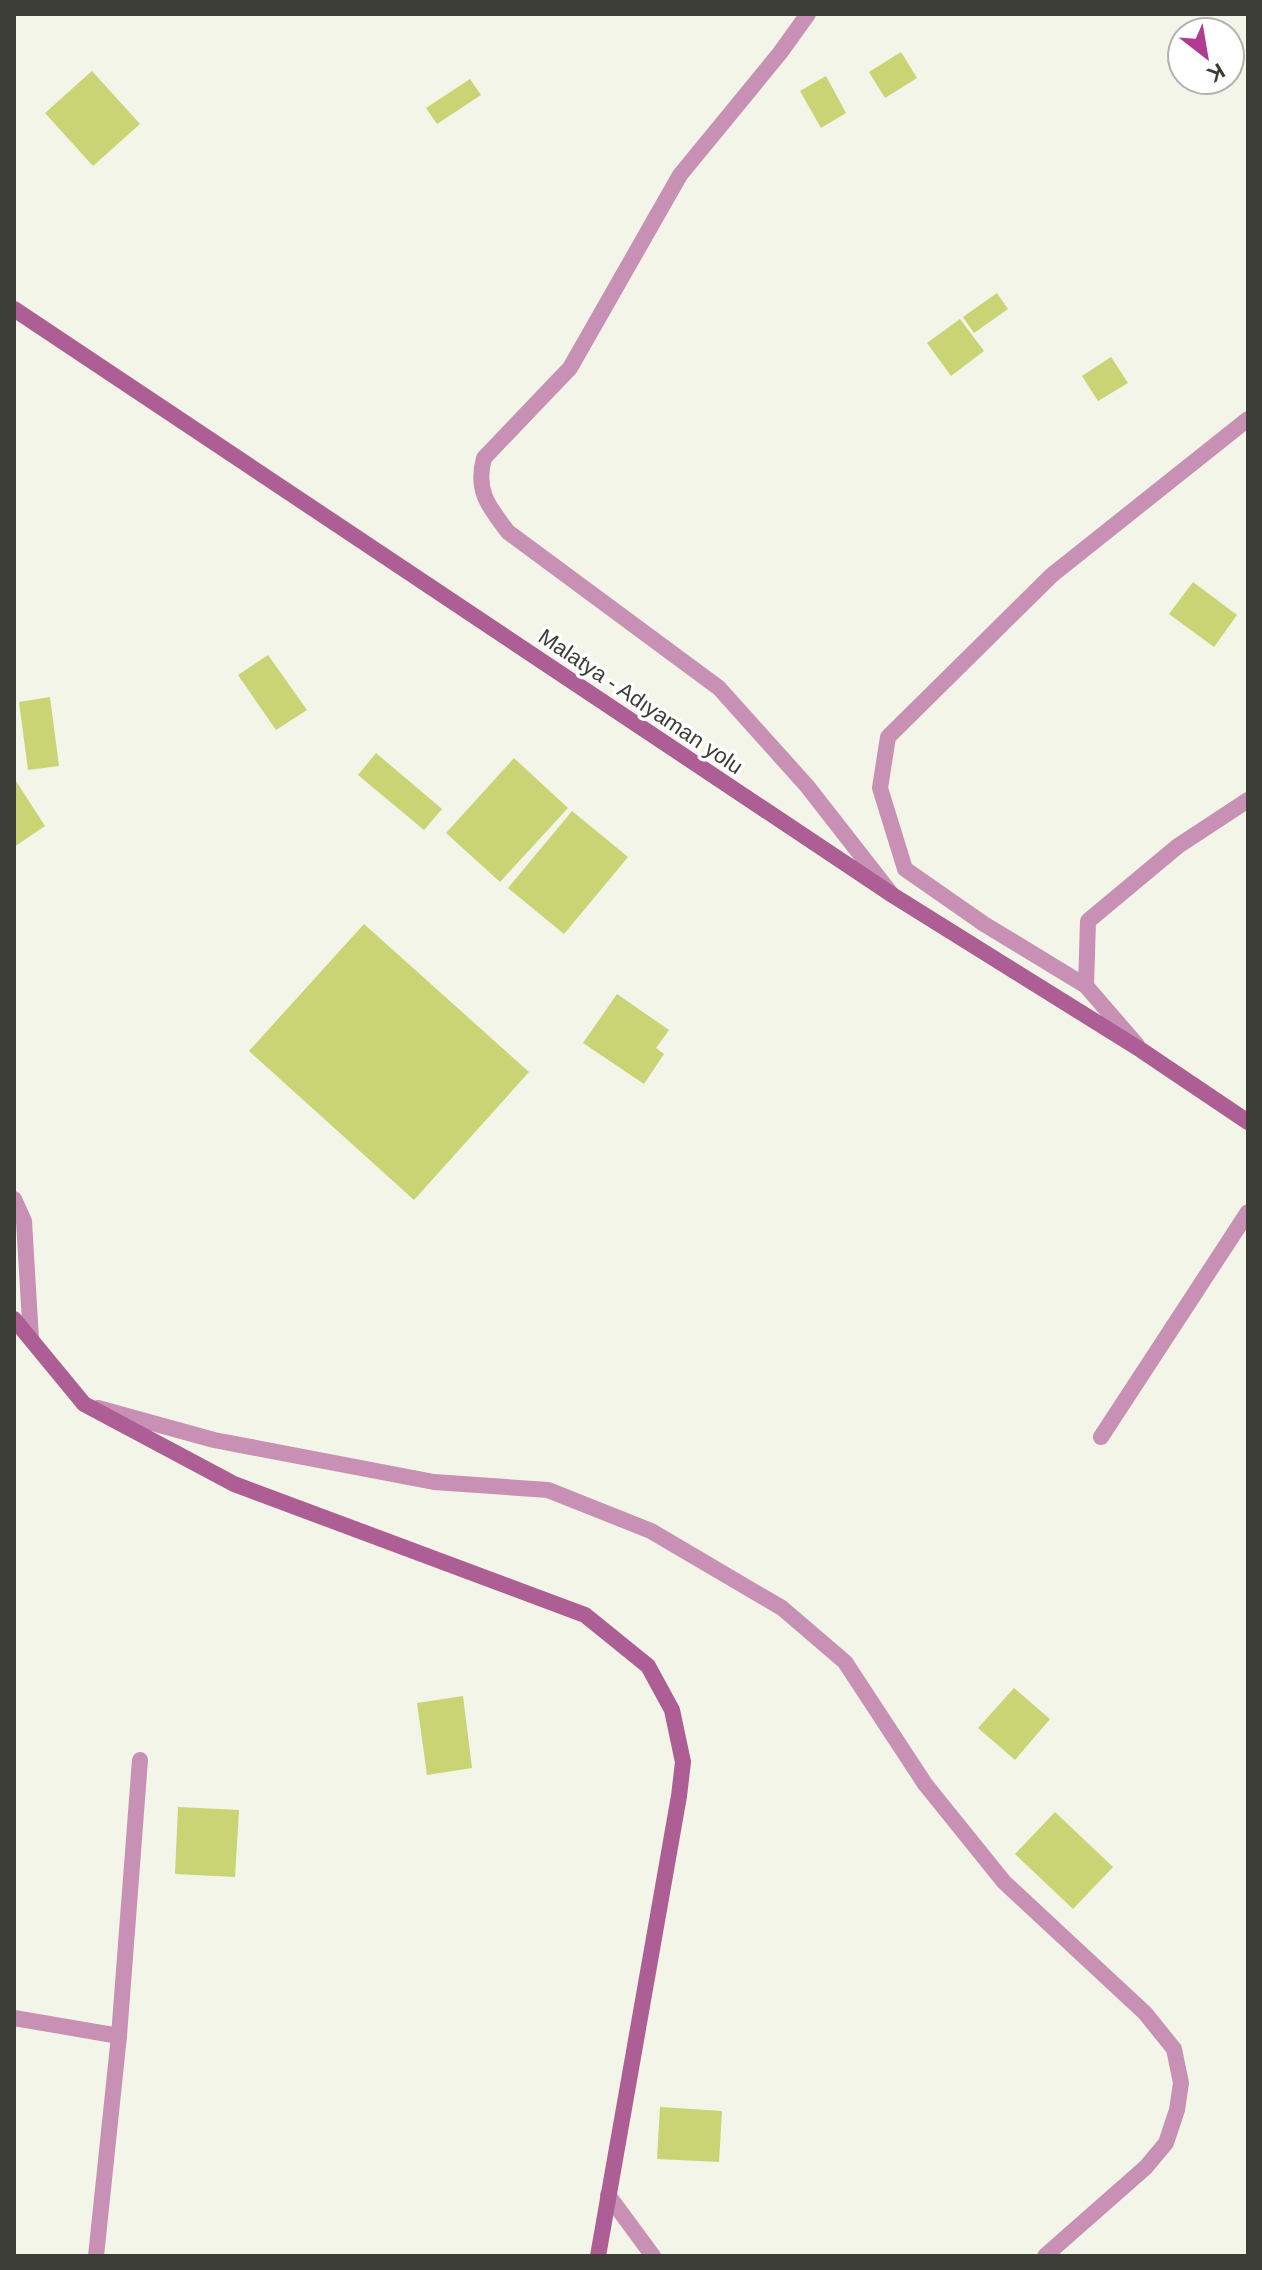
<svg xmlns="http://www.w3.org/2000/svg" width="1262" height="2270" font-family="Helvetica,sans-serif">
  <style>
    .building { fill: #cad474 }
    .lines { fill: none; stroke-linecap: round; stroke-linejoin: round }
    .street { stroke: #c790b4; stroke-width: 16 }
    .secondary { stroke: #ad5e94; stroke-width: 16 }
    .labels { text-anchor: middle; stroke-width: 7; stroke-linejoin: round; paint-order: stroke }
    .street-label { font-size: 22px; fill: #3d3d38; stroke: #fff }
  </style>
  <rect width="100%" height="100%" fill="#f3f5e8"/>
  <!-- building -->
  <g class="building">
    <path d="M901 52 917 78 885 98 869 72Z"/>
    <path d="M92 71 140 124 93 166 45 113Z"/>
    <path d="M826 76 846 113 821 128 800 91Z"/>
    <path d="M470 79 481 95 437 124 426 108Z"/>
    <path d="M997 293 1008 309 974 333 963 317Z"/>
    <path d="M960 319 984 351 951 376 927 343Z"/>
    <path d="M1111 357 1128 383 1098 401 1082 376Z"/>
    <path d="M1193 582 1237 615 1214 647 1169 614Z"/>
    <path d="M268 655 307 710 276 730 238 675Z"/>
    <path d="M50 697 59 766 28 770 19 702Z"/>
    <path d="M376 753 442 809 424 830 358 775Z"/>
    <path d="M514 758 568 808 500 882 446 833Z"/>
    <path d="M14 778 45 826 14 847Z"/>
    <path d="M572 811 628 857 564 934 508 888Z"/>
    <path d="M364 924 529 1072 414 1200 249 1051Z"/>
    <path d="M617 994 669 1030 656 1048 664 1054 644 1084 583 1043Z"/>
    <path d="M1014 1688 1050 1719 1015 1760 978 1728Z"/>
    <path d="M463 1696 472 1768 427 1775 417 1703Z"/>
    <path d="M178 1807 239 1810 235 1877 175 1874Z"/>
    <path d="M1055 1812 1113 1867 1073 1909 1015 1854Z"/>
    <path d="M660 2107 722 2111 719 2162 657 2159Z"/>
  </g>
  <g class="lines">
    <!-- street -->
    <g class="street">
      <path d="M808 14 780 53 680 175 570 368 484 458C475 491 489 507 508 532L719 688 807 786 889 891"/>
      <path d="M1086 986 984 924 905 869 880 788 888 737 1052 575 1248 419"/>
      <path d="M1137 1045 1086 986 1088 921 1178 846 1248 800"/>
      <path d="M14 1199 24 1221 31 1339"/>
      <path d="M98 1408 214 1440 434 1482 548 1490 651 1531 782 1608 845 1662 925 1784 1004 1882 1145 2013 1174 2049 1181 2083 1177 2110 1166 2143 1146 2167 1045 2256"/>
      <path d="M1101 1437 1248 1212"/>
      <path d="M14 2018 119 2036"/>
      <path d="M608 2195 653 2256"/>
      <path d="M96 2256 119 2036 140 1760"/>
    </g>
    <!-- secondary -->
    <g class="secondary">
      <path d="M14 309 894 896 1141 1050 1248 1122"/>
      <path d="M14 1319 84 1404 234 1484 585 1615 648 1666 672 1710 683 1762 679 1796 598 2256"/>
    </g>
  </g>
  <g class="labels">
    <!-- street labels -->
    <g class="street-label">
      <text transform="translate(641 701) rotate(34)" y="8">Malatya - Adıyaman yolu</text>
    </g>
  </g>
  <!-- border -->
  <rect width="1262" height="2270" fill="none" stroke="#3d3d38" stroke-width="32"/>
  <!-- north arrow -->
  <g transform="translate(1206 56) rotate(149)"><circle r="38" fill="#ffffff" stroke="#b1b1af" stroke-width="2"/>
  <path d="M0-6L14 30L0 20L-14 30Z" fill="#b23b92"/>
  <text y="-12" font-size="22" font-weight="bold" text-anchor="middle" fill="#3d3d38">K</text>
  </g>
</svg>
